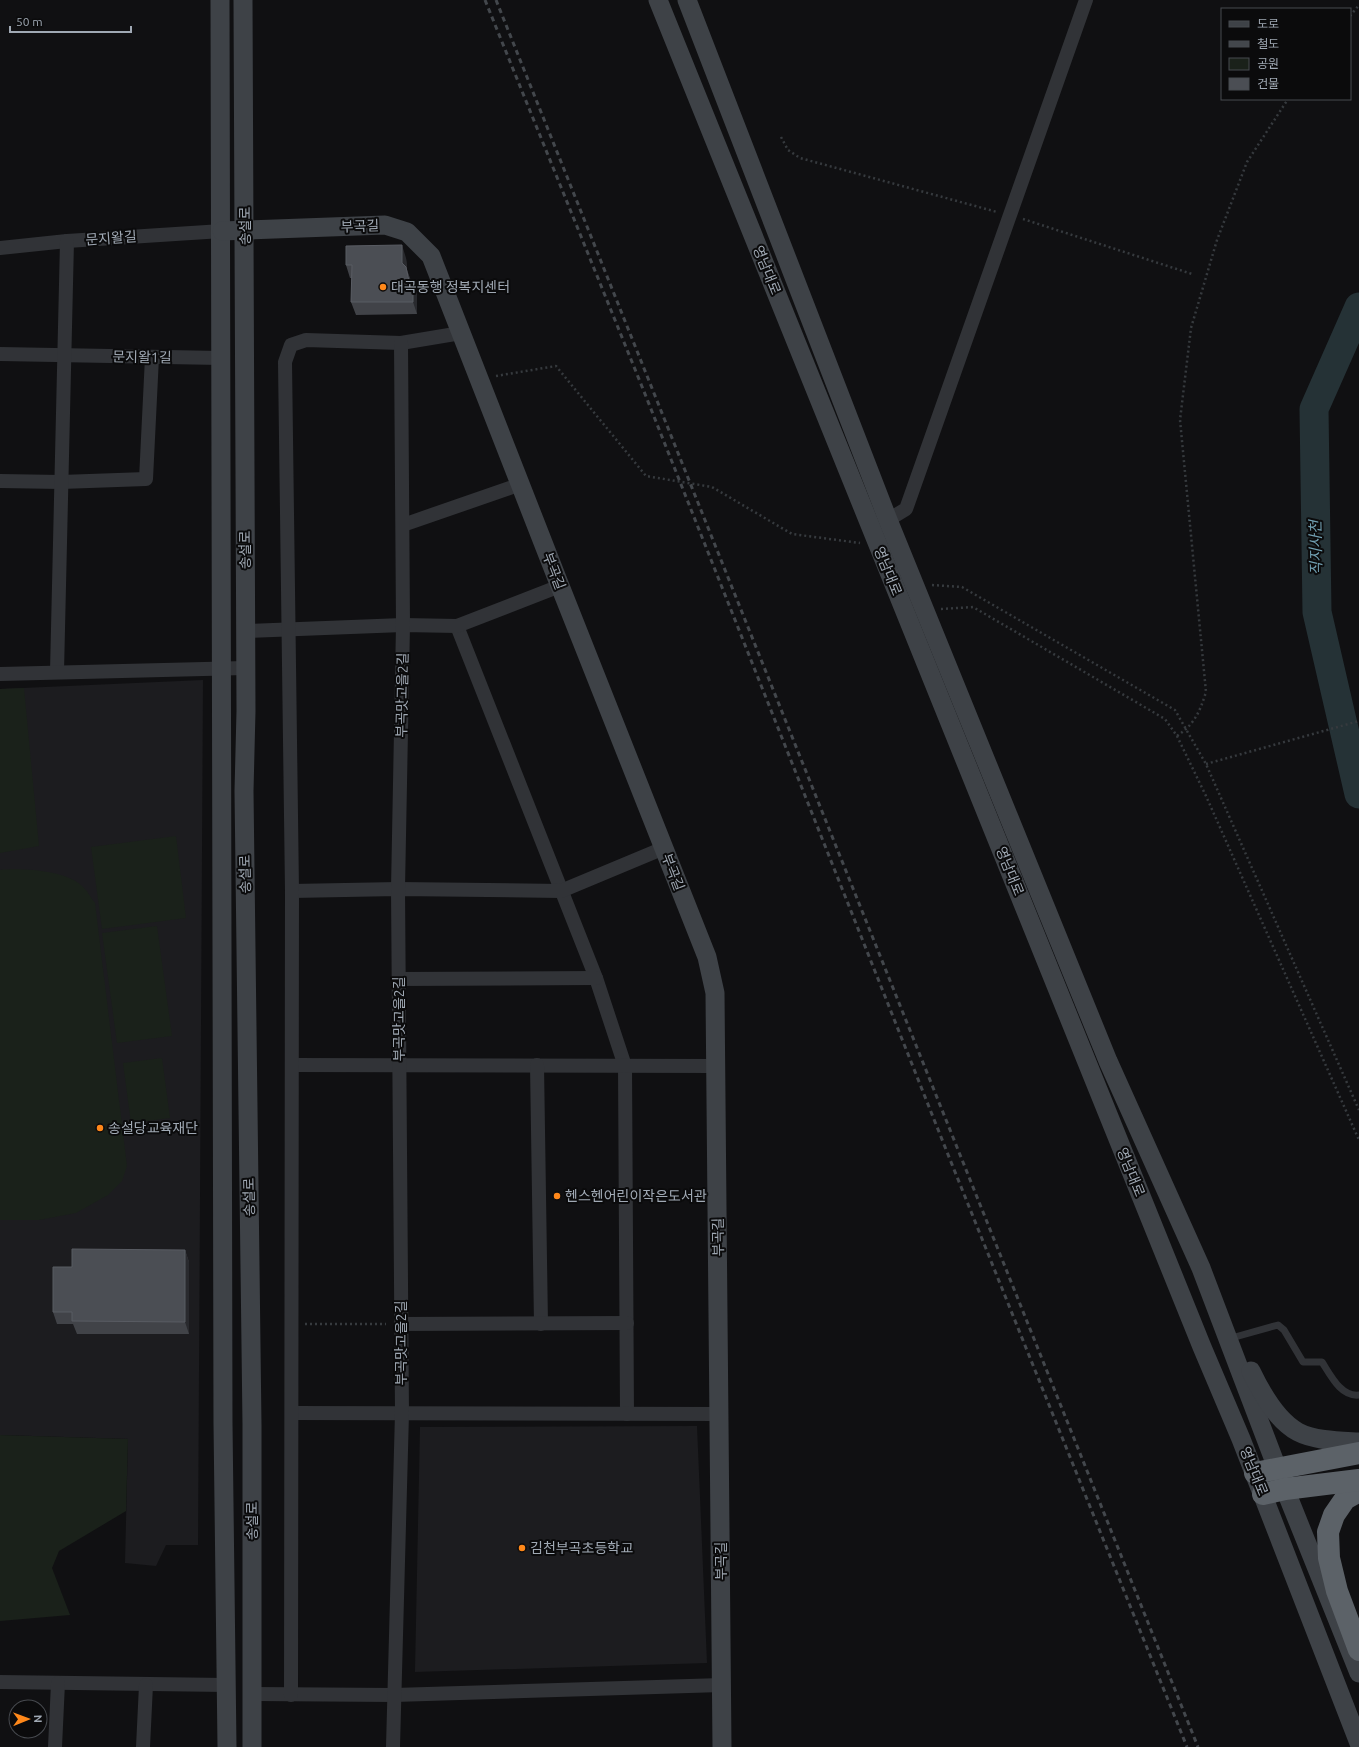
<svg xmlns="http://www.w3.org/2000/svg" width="1359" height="1747" font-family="Ubuntu,'Noto Sans KR',sans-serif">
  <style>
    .built { fill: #1c1c1f }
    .green { fill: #1a211a }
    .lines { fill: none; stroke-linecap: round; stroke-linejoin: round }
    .river { stroke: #253236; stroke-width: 29 }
    .path { stroke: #363a3e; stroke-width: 2.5; stroke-dasharray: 2 3; stroke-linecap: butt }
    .lane { stroke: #313337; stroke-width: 7 }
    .street { stroke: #313337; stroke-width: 14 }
    .secondary { stroke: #3e4247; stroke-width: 19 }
    .highway { stroke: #5c6268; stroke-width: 22 }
    .rail { stroke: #43474c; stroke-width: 3; stroke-dasharray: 5 4; stroke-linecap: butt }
    .wall { fill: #414348 }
    .shaded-wall { fill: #292a2e }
    .building { fill: #4b4e54; stroke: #595c63 }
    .poi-dot { fill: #ff881a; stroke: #0b0b0c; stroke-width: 1.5 }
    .labels { text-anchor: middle; stroke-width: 4; stroke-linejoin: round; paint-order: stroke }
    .street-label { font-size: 14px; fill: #a0a9b4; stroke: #0b0b0c }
    .poi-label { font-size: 14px; fill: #a0a9b4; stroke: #0b0b0c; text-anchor: start }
    .water-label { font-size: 15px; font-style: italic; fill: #72a1b3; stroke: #0b0b0c }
  </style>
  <rect width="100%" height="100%" fill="#101012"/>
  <!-- built -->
  <g class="built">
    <path d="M203 680 198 1545H166L156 1566 125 1563 128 1439 0 1435V689Z"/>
    <path d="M697 1426 707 1663 415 1672 420 1427Z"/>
  </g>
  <!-- green -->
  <g class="green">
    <path d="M24 688 39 846 0 853V689Z"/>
    <path d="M176 836 186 918 102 929 91 847Z"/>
    <path d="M0 870C22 868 65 870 82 886 87 890 91 898 95 903L127 1166 122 1181 108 1195 76 1213 39 1220H0Z"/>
    <path d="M157 926 172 1036 117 1043 102 933Z"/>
    <path d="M162 1058 170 1118 131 1123 123 1063Z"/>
    <path d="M0 1435 128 1439 126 1511 59 1551 52 1568 70 1615 0 1621Z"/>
  </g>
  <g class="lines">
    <!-- river -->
    <path class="river" d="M1359 307 1314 409 1317 612 1359 794"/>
    <!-- path -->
    <g class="path">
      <path d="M1350 16 1359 5"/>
      <path d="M781 137 788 150 800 158 997 212"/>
      <path d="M1023 219 1192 274"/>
      <path d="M496 376 556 366 646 476 712 487 792 534 860 543"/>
      <path d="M932 585 962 587 1175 710 1206 764 1359 1110"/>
      <path d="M941 609 973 607 1165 719 1177 736 1206 796 1359 1140"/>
      <path d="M1177 736C1195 724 1200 711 1206 692L1180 420 1191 328 1217 240 1247 162 1288 99"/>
      <path d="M1206 764 1359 721"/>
      <path d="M305 1324H386"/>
    </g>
    <!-- lane -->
    <path class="lane" d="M1235 1337 1278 1325 1284 1330 1303 1362H1322C1331 1376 1341 1397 1359 1395"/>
    <!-- street -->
    <g class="street">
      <path d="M0 248 67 241 222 231"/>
      <path d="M0 354 221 358"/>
      <path d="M0 481 61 482 146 479 152 357"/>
      <path d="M888 520 906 509 1086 0"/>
      <path d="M403 525 521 484"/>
      <path d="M457 626 596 978 625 1066 627 1414"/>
      <path d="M245 631 403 625 457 626 560 586"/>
      <path d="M57 672 67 241"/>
      <path d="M0 674 245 668"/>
      <path d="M292 891 398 889 561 891 664 848"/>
      <path d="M399 979 596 978"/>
      <path d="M292 1065 716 1066"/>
      <path d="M537 1065 541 1324"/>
      <path d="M401 1324 627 1323"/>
      <path d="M293 1413 720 1414"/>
      <path d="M0 1682 226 1685"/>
      <path d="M252 1694 394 1695 722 1685"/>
      <path d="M291 1695 292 891 285 362 291 345 306 340 401 343 461 333"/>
      <path d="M55 1747 58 1683"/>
      <path d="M143 1747 146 1685"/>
      <path d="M393 1747 402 1413 398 889 403 625 401 343"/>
    </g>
    <!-- secondary -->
    <g class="secondary">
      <path d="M220 0 223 1423 227 1747"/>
      <path d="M243 0 246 711 244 791 252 1425V1747"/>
      <path d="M658 0 1202 1347 1241 1439 1359 1743"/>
      <path d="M687 0 888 520 1108 1061 1201 1268 1285 1489 1359 1673"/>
      <path d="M222 231 385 225 407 232 431 256 560 586 707 957 715 993 722 1747"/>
      <path d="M1251 1371C1261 1392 1276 1420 1298 1432 1315 1441 1340 1441 1359 1442"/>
    </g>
    <!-- highway -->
    <g class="highway">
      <path d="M1255 1473 1359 1453"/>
      <path d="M1359 1491 1345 1499 1334 1515 1328 1532 1329 1558 1337 1591 1359 1650"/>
      <path d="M1263 1494 1285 1489 1359 1480"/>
    </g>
    <!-- rail -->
    <g class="rail">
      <path d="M485 0 643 389 947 1152 1187 1747"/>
      <path d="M496 0 1198 1747"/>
    </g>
  </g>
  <!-- wall -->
  <g class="wall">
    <path d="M406 258 407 270 411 281 417 294V314L356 315 351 302 352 278H350L346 265Z"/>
    <path d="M185 1250 189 1262V1334H77L73 1324H57L53 1312 72 1267Z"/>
  </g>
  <!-- shaded-wall -->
  <g class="shaded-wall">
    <path d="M402 245 406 258 407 270 410 280 413 291V281L417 294V314L413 302 402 263Z"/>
    <path d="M185 1250 189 1262V1334L185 1322Z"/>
  </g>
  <!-- building -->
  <g class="building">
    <path d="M402 245V263L406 267 409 281H413V302H351L352 265H346V246Z"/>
    <path d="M72 1249 185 1250V1322L72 1321V1312H53V1267H72Z"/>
  </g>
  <!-- markers -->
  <g class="poi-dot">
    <circle cx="383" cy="287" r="4"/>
    <circle cx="100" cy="1128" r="4"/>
    <circle cx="557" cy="1196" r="4"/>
    <circle cx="522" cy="1548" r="4"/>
  </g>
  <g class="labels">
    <!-- street labels -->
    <g class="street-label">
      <text transform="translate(245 226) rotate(-90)" y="5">송설로</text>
      <text transform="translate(360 226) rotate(-2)" y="5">부곡길</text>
      <text transform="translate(111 238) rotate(-4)" y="5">문지왈길</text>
      <text transform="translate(767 270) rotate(68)" y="5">영남대로</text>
      <text transform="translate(142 357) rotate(1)" y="5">문지왈1길</text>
      <text transform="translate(245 550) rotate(-90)" y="5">송설로</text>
      <text transform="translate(554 571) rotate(69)" y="5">부곡길</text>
      <text transform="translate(888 571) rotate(68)" y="5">영남대로</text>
      <text transform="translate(402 695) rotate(-89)" y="5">부곡맛고을2길</text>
      <text transform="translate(1010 871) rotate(68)" y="5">영남대로</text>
      <text transform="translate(673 872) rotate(69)" y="5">부곡길</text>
      <text transform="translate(245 874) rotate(-91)" y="5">송설로</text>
      <text transform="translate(399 1019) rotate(-90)" y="5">부곡맛고을2길</text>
      <text transform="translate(1131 1172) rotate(68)" y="5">영남대로</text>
      <text transform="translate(249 1197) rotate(-91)" y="5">송설로</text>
      <text transform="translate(718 1237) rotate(-91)" y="5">부곡길</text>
      <text transform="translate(401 1343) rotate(-90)" y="5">부곡맛고을2길</text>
      <text transform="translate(1254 1471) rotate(68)" y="5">영남대로</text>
      <text transform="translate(252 1521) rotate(-90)" y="5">송설로</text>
      <text transform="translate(721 1561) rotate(-90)" y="5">부곡길</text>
    </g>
    <!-- poi labels -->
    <g class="poi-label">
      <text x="391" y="292">대곡동행 정복지센터</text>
      <text x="108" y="1133">송설당교육재단</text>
      <text x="565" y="1201">헨스헨어린이작은도서관</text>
      <text x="530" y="1553">김천부곡초등학교</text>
    </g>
    <!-- water labels -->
    <g class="water-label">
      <text transform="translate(1316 548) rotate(-91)" y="5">직지사천</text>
    </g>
  </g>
  <!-- legend -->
  <rect x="1221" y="8" width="130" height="92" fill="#0b0b0c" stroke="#474a4f"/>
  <rect x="1229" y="21" width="20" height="6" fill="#3e4247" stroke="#474a4f"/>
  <text x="1257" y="28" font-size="12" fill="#a0a9b4">도로</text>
  <rect x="1229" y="41" width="20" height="6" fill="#43474c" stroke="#474a4f"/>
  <text x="1257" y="48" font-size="12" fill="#a0a9b4">철도</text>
  <rect x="1229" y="58" width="20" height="12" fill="#1a211a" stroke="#474a4f"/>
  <text x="1257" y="68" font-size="12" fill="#a0a9b4">공원</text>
  <rect x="1229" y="78" width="20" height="12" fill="#4b4e54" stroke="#474a4f"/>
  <text x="1257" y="88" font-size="12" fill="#a0a9b4">건물</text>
  <!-- north arrow -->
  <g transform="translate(28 1719) rotate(89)"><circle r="19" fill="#0b0b0c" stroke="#474a4f"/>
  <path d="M0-3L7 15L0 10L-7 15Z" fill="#ff881a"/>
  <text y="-6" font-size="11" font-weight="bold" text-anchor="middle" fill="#a0a9b4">N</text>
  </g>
  <!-- scale -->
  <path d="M10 26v6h121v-6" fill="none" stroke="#a0a9b4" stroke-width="2"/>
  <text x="16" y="26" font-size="12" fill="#a0a9b4" stroke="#0b0b0c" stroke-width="3" paint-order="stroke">50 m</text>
</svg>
